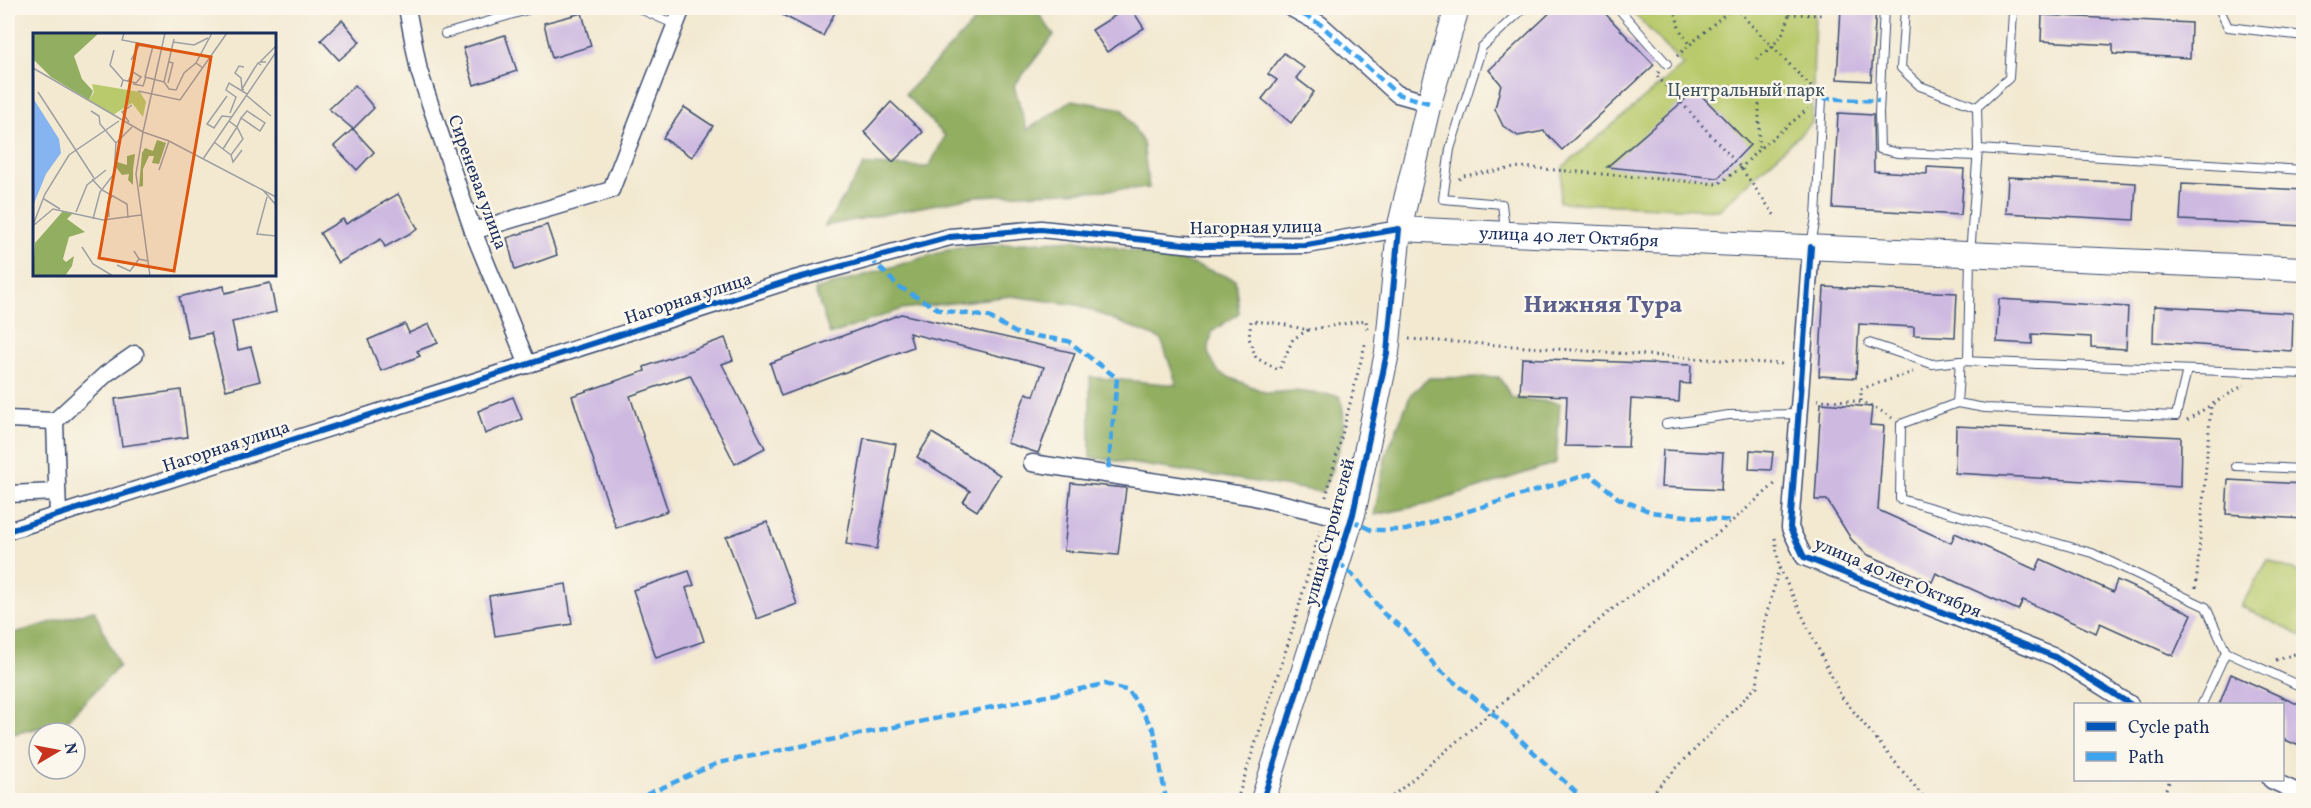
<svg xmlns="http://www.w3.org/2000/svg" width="2311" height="808" font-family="Vollkorn,serif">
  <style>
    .green { fill: #b9ca6d; stroke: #6a7c66; stroke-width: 1.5 }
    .forest { fill: #92ae60; stroke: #566e5f; stroke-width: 1.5 }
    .building { fill: #ceb9e1 }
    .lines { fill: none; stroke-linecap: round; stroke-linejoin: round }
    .lane-casing { stroke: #3b4b6f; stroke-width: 10 }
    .street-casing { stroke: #3b4b6f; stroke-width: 19 }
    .secondary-casing { stroke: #3b4b6f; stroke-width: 26 }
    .path { stroke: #3b4b6f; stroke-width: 3; stroke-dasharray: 1.5 4.5; stroke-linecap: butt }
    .lane { stroke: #fff; stroke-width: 8 }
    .street { stroke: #fff; stroke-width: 16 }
    .secondary { stroke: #fff; stroke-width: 24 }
    .quiet { stroke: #3da3ed; stroke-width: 4.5; stroke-dasharray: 9 4.5; stroke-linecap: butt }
    .cycleway-casing { stroke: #fbf7ec; stroke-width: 10 }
    .cycleway { stroke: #0057b8; stroke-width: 6 }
    .labels { text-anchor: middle; stroke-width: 5; stroke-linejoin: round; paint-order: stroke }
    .park-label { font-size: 18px; fill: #425662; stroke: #fbf7ec }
    .street-label { font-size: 18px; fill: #1b2f5e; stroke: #fbf7ec }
    .district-label { font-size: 24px; font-weight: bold; fill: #5a5f8c; stroke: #fbf7ec }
    .inset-road { fill: none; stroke: #9d9fa3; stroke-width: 1.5 }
    .view { fill: #de5710; fill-opacity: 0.15; stroke: #de5710; stroke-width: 3 }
    .inset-edge { fill: none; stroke: #1b2f5e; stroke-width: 3 }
  </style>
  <rect width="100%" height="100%" fill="#fbf7ec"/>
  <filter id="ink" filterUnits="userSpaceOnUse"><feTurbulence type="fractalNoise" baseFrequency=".0167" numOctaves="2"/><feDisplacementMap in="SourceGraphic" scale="12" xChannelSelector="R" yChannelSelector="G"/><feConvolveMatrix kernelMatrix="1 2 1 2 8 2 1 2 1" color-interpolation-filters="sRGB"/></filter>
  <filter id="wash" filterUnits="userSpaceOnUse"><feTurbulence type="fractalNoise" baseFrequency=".008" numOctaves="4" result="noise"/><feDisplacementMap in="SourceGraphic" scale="24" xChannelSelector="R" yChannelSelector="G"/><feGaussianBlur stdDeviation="1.35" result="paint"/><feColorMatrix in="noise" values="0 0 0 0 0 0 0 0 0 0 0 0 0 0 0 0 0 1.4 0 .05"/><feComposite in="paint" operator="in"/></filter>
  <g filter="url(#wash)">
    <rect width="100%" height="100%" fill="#f3e9d1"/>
    <!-- green -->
    <g class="green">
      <path d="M1629 8H1815L1812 123 1719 210 1559 202 1563 167 1683 65Z"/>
      <path d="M2268 560 2303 574V637L2241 606Z"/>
    </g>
    <!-- forest -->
    <g class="forest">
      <path d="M1037 11 1054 35 1014 86 1027 130 1072 100 1123 109 1143 143 1149 188 977 196 825 226 864 165 929 167 945 136 905 94 980 16Z"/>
      <path d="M1076 240 1177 259 1235 279 1239 313 1212 332 1208 353 1219 373 1267 393 1294 391 1339 396C1352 427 1335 464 1322 492L1090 457V377L1177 385 1161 339 1078 305 1011 296 902 309 830 335 815 290 958 247Z"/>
      <path d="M1499 377 1512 398 1560 403 1556 463 1429 504 1374 515 1386 455 1411 394 1429 378Z"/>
      <path d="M94 610 119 666 65 722 8 735V635Z"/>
    </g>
    <g id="blocks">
      <!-- building -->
      <g class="building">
        <path d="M769 8H837L823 36Z"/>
        <path d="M1127 8H1131L1144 28 1107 52 1092 30Z"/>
        <path d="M1555 8H1600L1654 65 1562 150 1544 131 1518 136 1503 126 1495 109 1501 84 1489 70Z"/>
        <path d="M1841 8H1876L1871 81 1837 79Z"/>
        <path d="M582 13 591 46 552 58 544 23Z"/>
        <path d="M2042 15 2191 23 2190 58 2113 54V45L2041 41Z"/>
        <path d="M342 20 360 42 339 60 321 40Z"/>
        <path d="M505 35 517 71 474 85 463 48Z"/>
        <path d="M1284 53 1304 68 1296 78 1314 92 1291 123 1262 99 1277 80 1268 74Z"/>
        <path d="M355 85 374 108 353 129 329 109Z"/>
        <path d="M1696 90 1750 145 1718 178 1607 167Z"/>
        <path d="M891 102 923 132 893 162 864 132Z"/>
        <path d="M684 107 713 126 692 157 663 138Z"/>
        <path d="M1838 113 1873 115 1874 171 1927 174V167L1964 169 1961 215 1833 208Z"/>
        <path d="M353 129 374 152 357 170 334 146Z"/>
        <path d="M2008 177 2136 183 2134 220 2006 213Z"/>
        <path d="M2182 184 2304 190V226L2180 220Z"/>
        <path d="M398 194 418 229 385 247 381 239 338 263 320 233 343 219 346 224Z"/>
        <path d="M547 225 557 255 515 270 507 238Z"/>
        <path d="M270 283 276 312 232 322 238 350 251 347 260 381 226 390 211 333 188 338 179 297 224 286 225 293Z"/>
        <path d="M1824 287 1957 293 1955 337 1914 335V327L1859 324 1856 378 1819 376Z"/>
        <path d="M1999 299 2128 307 2126 349 2091 347V337L2032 334V344L1997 342Z"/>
        <path d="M2154 306 2293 313 2292 351 2153 342Z"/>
        <path d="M901 314 1075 353 1038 453 1007 443 1026 393 1034 396 1044 367 909 333 913 347 781 396 770 363Z"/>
        <path d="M405 324 409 333 429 324 438 343 417 351 420 356 381 371 368 340Z"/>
        <path d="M725 338 733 360 722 364 765 448 735 464 690 375 630 396 668 511 616 528 572 396 645 371 644 367Z"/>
        <path d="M1522 358 1691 365 1690 384 1680 383 1679 402 1631 399 1628 447 1565 446 1567 396 1520 394Z"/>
        <path d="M181 390 187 437 122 446 115 399Z"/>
        <path d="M513 397 522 419 485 434 478 411Z"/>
        <path d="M1821 403 1872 407 1870 425 1884 426 1878 510 1951 543 1955 533 2036 570 2041 559 2113 592 2117 580 2192 614 2173 656 2100 623 2096 633 2023 600 2018 610 1936 573 1932 582 1866 554 1851 539 1827 500H1815Z"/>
        <path d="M1956 426 2181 437 2180 487 1955 473Z"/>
        <path d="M932 433 1000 475 977 511 963 502 970 491 917 457Z"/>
        <path d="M864 438 896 444 877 549 846 544Z"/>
        <path d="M1663 450 1723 453 1721 490 1661 487Z"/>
        <path d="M1750 450 1773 452 1771 470 1749 469Z"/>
        <path d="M2228 480 2304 484V519L2226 514Z"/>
        <path d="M1071 483 1126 488 1118 555 1064 551Z"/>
        <path d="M767 522 797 604 757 619 726 537Z"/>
        <path d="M689 571 694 585 686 588 704 641 656 658 633 590Z"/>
        <path d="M566 584 572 624 495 636 489 596Z"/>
        <path d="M2231 674 2304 707V748L2283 739V705H2219Z"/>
      </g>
    </g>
  </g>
  <g filter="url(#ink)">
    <use href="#blocks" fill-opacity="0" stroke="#3b4b6f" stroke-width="1.5"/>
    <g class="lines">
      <!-- lane casing -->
      <g class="lane-casing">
        <g id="lane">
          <path d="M638 8 676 25"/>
          <path d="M1618 8 1667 64"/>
          <path d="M1884 8 1879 113 1880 149 1898 153 1977 156"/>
          <path d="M1905 8 1901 68 1920 86 1977 107 2009 78 2013 12 2007 8"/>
          <path d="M2219 8 2228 27 2304 36"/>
          <path d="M445 34 534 8"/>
          <path d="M1977 107 1978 149"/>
          <path d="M1505 230 1502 204 1443 199 1450 149 1482 47 1524 8"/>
          <path d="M1811 244 1816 218 1822 98"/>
          <path d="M1869 343 1932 364 1960 361"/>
          <path d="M1968 361 1970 255 1978 149 2304 170"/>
          <path d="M1957 403 1985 408 2176 416 2187 370"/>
          <path d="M1666 424 1729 415 1799 414"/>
          <path d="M2236 466 2304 469"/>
          <path d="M2226 652 2206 607 2092 553 1900 499 1901 424 1957 403 1960 361 2304 374"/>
          <path d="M2202 704 2226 652 2304 688"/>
        </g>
      </g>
      <!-- street casing -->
      <g class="street-casing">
        <g id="street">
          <path d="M407 8 419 71 473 231 528 365"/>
          <path d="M1291 8 1320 24 1397 94 1429 103"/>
          <path d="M473 231 611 190 682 8"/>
          <path d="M1811 247 1790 528 1804 557 2055 657 2130 704"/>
          <path d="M8 419 55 421"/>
          <path d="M1032 463 1250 496 1351 520"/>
          <path d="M8 494 57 492"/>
          <path d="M58 515 55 421 106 374 135 354"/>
          <path d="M8 531 791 280 950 237 1041 229 1203 246 1307 245 1399 229"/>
          <path d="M2271 780 2304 795"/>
        </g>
      </g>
      <!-- secondary casing -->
      <g class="secondary-casing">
        <g id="secondary">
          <path id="s1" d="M1399 229 2304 269"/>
          <path d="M1263 800 1353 514 1387 353 1399 229 1429 103 1457 8"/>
        </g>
      </g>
      <!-- path -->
      <g class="path">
        <path d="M1675 8 1679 28 1689 44"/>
        <path d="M1735 8 1815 91"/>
        <path d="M1789 14 1825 15"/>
        <path d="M1677 56 1732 8"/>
        <path d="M1757 59C1774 46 1790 31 1789 8"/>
        <path d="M1659 72 1656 75 1741 168 1775 216"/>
        <path d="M1759 104V149L1808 109"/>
        <path d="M1459 179 1463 176 1521 167 1718 184 1741 168 1759 149"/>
        <path d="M1308 330 1293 339 1279 370 1256 358 1249 338 1251 321 1277 323 1308 330 1366 320 1367 329"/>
        <path d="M1409 339 1781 364 1785 366"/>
        <path d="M1817 400C1854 402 1860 396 1892 418"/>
        <path d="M1861 401V389L1913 372"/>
        <path d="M2187 420 2211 405"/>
        <path d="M1326 497 1366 341"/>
        <path d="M1775 538 1779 567 1841 696 1926 800"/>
        <path d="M2196 588 2211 405 2244 385"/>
        <path d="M2276 660 2304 651"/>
        <path d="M1237 800 1293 628 1320 530"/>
        <path d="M1388 800 1611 610 1722 530 1776 483"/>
        <path d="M1649 800 1657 788 1757 686 1764 624 1779 569"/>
        <path d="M2161 800 2170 780"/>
      </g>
      <!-- lane -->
      <use href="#lane" class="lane"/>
      <!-- street -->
      <use href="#street" class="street"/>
      <!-- secondary -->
      <use href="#secondary" class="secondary"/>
      <!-- quiet -->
      <g class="quiet">
        <path d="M1291 8 1320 24 1397 94 1429 103"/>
        <path d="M1822 98 1879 101"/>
        <path d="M870 258 899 287 940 310 989 317 1016 333 1068 341 1117 378 1108 473"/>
        <path d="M1351 520 1371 530H1406L1590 474 1618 498 1651 512 1732 521"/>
        <path d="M1338 562 1357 579 1384 614 1405 630 1439 670 1487 708 1584 800"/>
        <path d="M2162 797 2163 800"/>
        <path d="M634 800 718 763 1105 684 1129 691 1154 730 1166 800"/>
      </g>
      <!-- cycleway casing -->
      <g class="cycleway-casing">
        <g id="cycleway">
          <path d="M1811 247 1790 528 1804 557 2055 657 2130 704"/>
          <path d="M8 531 791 280 950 237 1041 229 1203 246 1307 245 1399 229 1387 353 1353 514 1263 800"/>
        </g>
      </g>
      <!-- cycleway -->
      <use href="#cycleway" class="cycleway"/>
    </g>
  </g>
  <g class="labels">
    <!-- park labels -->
    <g class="park-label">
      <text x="1746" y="96">Центральный парк</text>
    </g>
    <!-- street labels -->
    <g class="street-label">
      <text transform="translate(478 182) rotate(70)" y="6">Сиреневая улица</text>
      <text transform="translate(1256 227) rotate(-1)" y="6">Нагорная улица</text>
      <text dy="6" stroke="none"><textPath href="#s1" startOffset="170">улица 40 лет Октября</textPath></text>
      <text transform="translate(688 298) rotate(-18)" y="6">Нагорная улица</text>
      <text transform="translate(226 446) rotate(-18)" y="6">Нагорная улица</text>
      <text transform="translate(1329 532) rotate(-75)" y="6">улица Строителей</text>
      <text transform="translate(1898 577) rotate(23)" y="6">улица 40 лет Октября</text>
    </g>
    <!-- district labels -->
    <g class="district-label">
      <text x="1603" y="312">Нижняя Тура</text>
    </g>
  </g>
  <!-- overview -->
  <g transform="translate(33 33)">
    <rect width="243" height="243" fill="#f3e9d1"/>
    <path d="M59 51 107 59 113 69 110 84 99 70 80 82 56 67 61 59Z" fill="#b9ca6d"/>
    <path d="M0 0H66L41 23 49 46 60 58 56 67 18 44 0 26ZM124 107 133 110 126 131 119 130 121 123H116L110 136V153L106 154 109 120 112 115 120 118ZM102 121 100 137V152L95 147 96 141 89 142 83 134 84 129 94 132V123ZM30 178 40 180 34 186 52 199 36 204 30 226 33 229 41 223 39 233 32 243H0L2 210Z" fill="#92ae60"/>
    <path d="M0 65 26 106 28 120 13 141 0 173Z" fill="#86b4f0"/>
    <path class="inset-road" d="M91 0 89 7 120 13M141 6 131 49 136 56 143 57 151 40 163 30M140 9 161 12 175 5M81 17 77 32 90 47 88 54M98 27 107 11M233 29H227L243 13M0 35 110 99 132 0M170 35 163 30 179 0M90 47 103 50 108 44 100 39 95 48M131 49 112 44 120 13 138 17M135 50 140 30 136 29M100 51 110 53 113 44M209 56 208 45 202 40 206 33 211 34M211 57 209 56 221 36 225 30 228 32M105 58 147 67 194 0M5 59 61 145M213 62 238 83M194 63 174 91 181 95 189 83 199 84M58 78 66 83 67 91 83 110M197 80 203 64 193 57 196 50 214 61M196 88 204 94 208 85 227 98 232 90 214 78 208 85M96 89 89 79 99 72M181 109 190 116 198 122 210 106 204 94 190 116M83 110 99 94M198 122 200 129 209 117M170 126 243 19M126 137 136 108M59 146 69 157 94 171 95 185M229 156 243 172M234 164 224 201 243 203V188M11 166 27 176M43 179 54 152 73 137M76 184 75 169 79 163M60 186 67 159 81 141 83 110M0 192 12 161 36 122 86 88M1 192 20 176 70 187 108 182M49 214 60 231 80 243M101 218 106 226 115 228M84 232 97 238 106 226M117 243 103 141 110 99 136 108 243 164"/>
    <path class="view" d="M104 11 178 24 141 238 66 225Z"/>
    <rect width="243" height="243" class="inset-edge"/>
  </g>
  <!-- margin -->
  <rect width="2311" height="808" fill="none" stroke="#fbf7ec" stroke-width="30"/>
  <!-- legend -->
  <rect x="2074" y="703" width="210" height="78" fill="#fbf7ec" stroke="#a1a7b3" stroke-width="1.5"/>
  <rect x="2086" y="722" width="30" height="9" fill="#0057b8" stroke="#a1a7b3" stroke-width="1.5"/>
  <text x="2128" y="733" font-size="18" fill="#1b2f5e">Cycle path</text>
  <rect x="2086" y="752" width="30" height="9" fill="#3da3ed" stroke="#a1a7b3" stroke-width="1.5"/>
  <text x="2128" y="763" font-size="18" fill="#1b2f5e">Path</text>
  <!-- north arrow -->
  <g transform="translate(57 751) rotate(80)"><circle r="28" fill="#fbf7ec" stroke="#a1a7b3" stroke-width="1.5"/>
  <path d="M0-4.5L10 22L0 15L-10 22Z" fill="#c8321e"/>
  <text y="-9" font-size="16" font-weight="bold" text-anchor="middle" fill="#1b2f5e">N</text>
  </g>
</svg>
